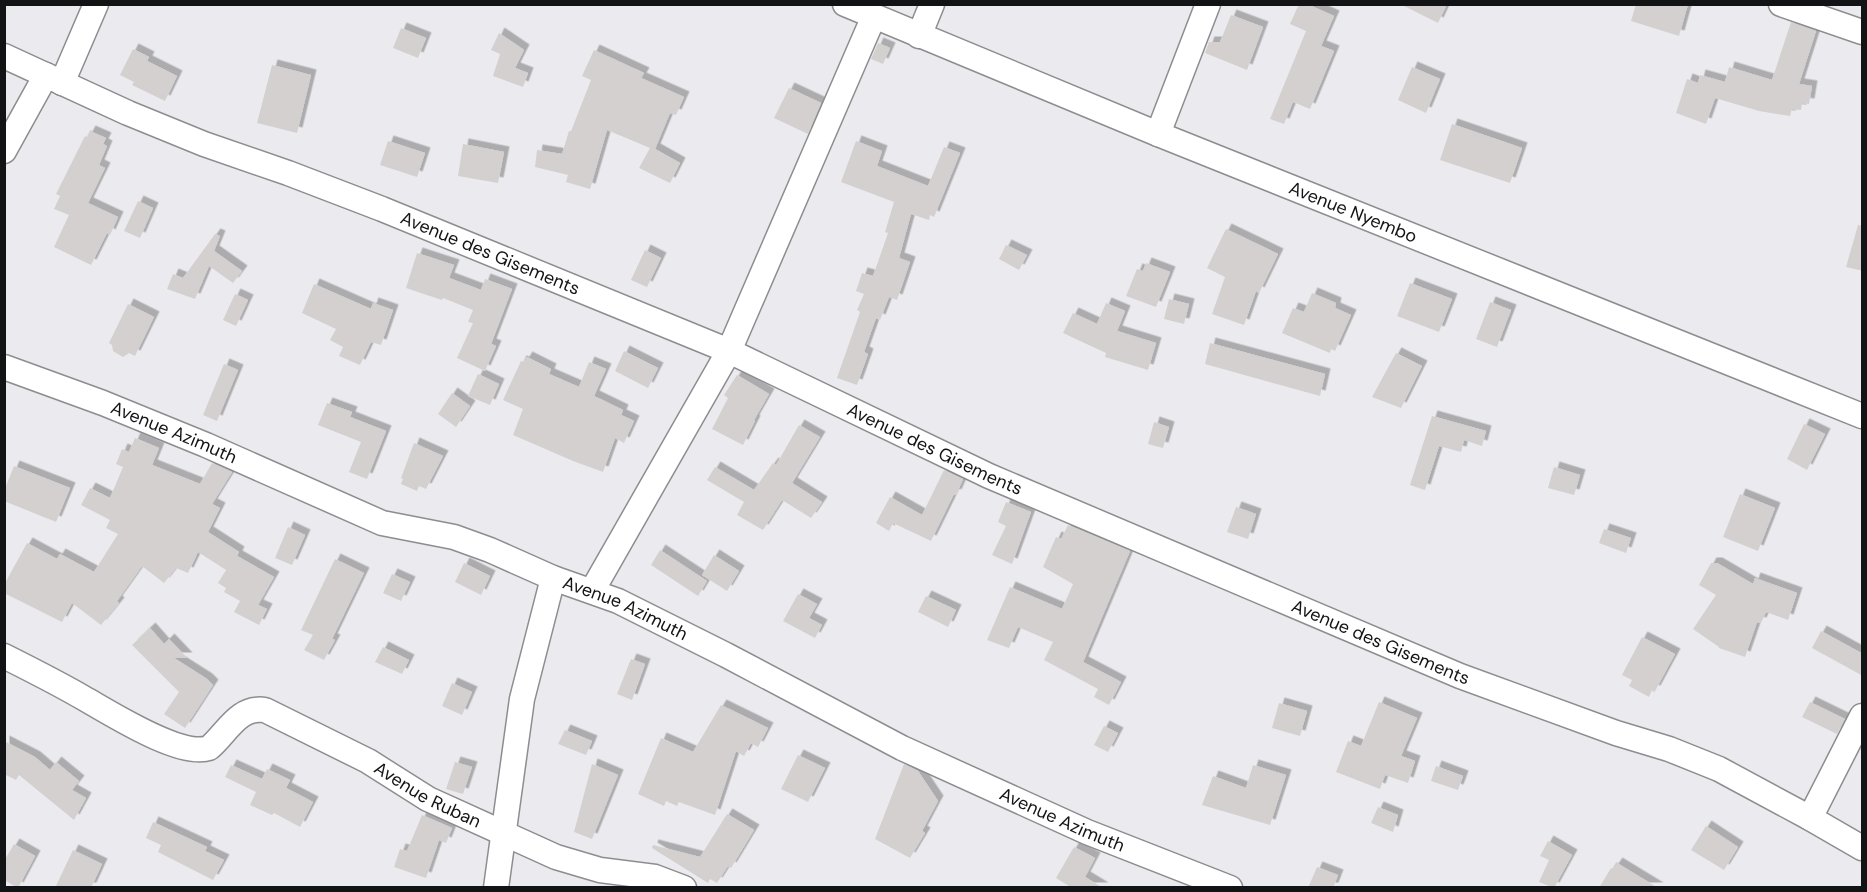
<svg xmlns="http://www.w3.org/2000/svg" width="1867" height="892" font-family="'DM Sans',sans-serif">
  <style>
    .building { fill: #d4d0cf; filter: url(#shadow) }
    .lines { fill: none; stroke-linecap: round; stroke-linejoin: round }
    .minor-casing { stroke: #8d8d90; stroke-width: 27 }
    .minor { stroke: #fff; stroke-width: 24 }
    .labels { text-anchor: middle; stroke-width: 4.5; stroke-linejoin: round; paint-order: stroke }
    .street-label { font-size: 18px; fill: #121314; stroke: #fff }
  </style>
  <defs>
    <filter id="shadow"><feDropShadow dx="5.5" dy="-5.5" stdDeviation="0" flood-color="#0004"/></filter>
  </defs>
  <rect width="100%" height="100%" fill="#ebebef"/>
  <!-- building -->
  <g class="building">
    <path d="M1299 4H1307L1334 16 1321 46 1334 51 1310 109 1293 102 1284 124 1270 119 1306 31 1290 24Z"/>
    <path d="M1400 4H1447L1438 23Z"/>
    <path d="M1636 4H1688L1679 36 1631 21Z"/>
    <path d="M1231 15 1263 27 1247 70 1205 53 1209 42H1220Z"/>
    <path d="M1791 22 1816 31 1799 84 1812 86 1809 104 1802 103 1801 110 1792 109 1790 116 1759 111 1715 98 1706 124 1676 113 1687 79 1698 83 1700 75 1725 82 1729 67 1772 80Z"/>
    <path d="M401 28 426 38 418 58 393 48Z"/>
    <path d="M499 33 524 50 515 68 528 73 523 87 493 76 500 54 491 50Z"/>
    <path d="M878 43 890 48 883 64 871 59Z"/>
    <path d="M133 49 149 57 147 61 177 76 165 101 132 85 134 82 120 75Z"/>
    <path d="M594 50 644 73 641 78 684 97 676 115 670 113 655 149 680 163 670 183 639 168 650 148 607 130 590 189 566 182 568 175 535 167 537 150 562 154 569 131H571L591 80 582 76Z"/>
    <path d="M272 65 311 75 297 133 257 123Z"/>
    <path d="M1412 67 1440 79 1426 113 1398 100Z"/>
    <path d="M789 88 821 103 808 134 774 118Z"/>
    <path d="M1452 124 1522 148 1510 183 1440 160Z"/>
    <path d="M90 131 106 138 103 144 107 146 99 165 105 168 88 203 118 217 110 235 107 233 91 265 54 247 69 215 54 209 60 196 56 194 85 136 87 137Z"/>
    <path d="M388 141 425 153 417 177 380 165Z"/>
    <path d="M856 141 882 151 877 166 928 186 944 147 960 153 934 217 930 215 929 220 911 214 899 258 910 262 897 300 889 297 880 320 876 318 864 352 868 354 857 385 837 378 860 312 857 310 864 294 856 291 862 273 873 276 888 233 885 232 894 202 841 182Z"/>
    <path d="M463 144 504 152 498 183 458 176Z"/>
    <path d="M138 201 153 208 140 238 124 231Z"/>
    <path d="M1858 225 1863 226V271L1846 267Z"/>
    <path d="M1226 229 1278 254 1259 293 1256 291 1244 325 1212 314 1225 277 1207 268Z"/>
    <path d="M215 234 220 236 214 251 242 271 233 283 209 266 195 299 167 289 173 274 183 278Z"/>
    <path d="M1006 245 1027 255 1019 270 999 259Z"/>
    <path d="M645 250 661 258 647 287 631 280Z"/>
    <path d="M417 253 454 265 449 278 481 290 485 279 512 289 491 344 496 346 485 371 457 358 473 323 468 322 473 310 443 298 442 300 406 288Z"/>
    <path d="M1146 263 1170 272 1156 307 1126 296 1137 269 1143 271Z"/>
    <path d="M1410 283 1452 299 1439 332 1397 316Z"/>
    <path d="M314 284 371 309 373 303 393 310 381 345 371 342 360 365 339 356 343 347 330 340 336 329 302 313Z"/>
    <path d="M1312 293 1336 303 1335 308 1351 315 1335 351 1331 349 1330 353 1282 333 1293 308 1304 312Z"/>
    <path d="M235 294 248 300 236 326 223 320Z"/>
    <path d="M1169 299 1189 304 1184 324 1164 319Z"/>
    <path d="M1490 302 1511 310 1497 347 1476 339Z"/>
    <path d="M1106 303 1125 311 1117 331 1156 343 1148 370 1105 357 1106 353 1063 333 1073 313 1097 324Z"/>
    <path d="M128 304 154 317 135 356 129 353 123 357 113 351 112 345 109 343Z"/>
    <path d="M1210 343 1325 374 1320 396 1205 364Z"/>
    <path d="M624 351 658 368 648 388 615 371Z"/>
    <path d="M1396 353 1422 366 1401 408 1372 397Z"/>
    <path d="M527 357 551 369 549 374 579 387 589 362 606 369 594 396 623 410 621 415 634 421 624 443 615 438 603 472 573 461 513 435 523 409 503 400 521 361 524 362Z"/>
    <path d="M224 364 238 370 217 421 203 415Z"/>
    <path d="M478 374 499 384 490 405 468 396Z"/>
    <path d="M737 375 769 394 754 420 755 421 743 445 712 429 728 398 724 395Z"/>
    <path d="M452 393 470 406 456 427 438 414Z"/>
    <path d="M327 403 352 412 350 417 386 431 367 479 349 472 361 442 318 425Z"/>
    <path d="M1432 416 1486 431 1482 446 1464 440 1461 452 1439 446 1425 490 1410 485Z"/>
    <path d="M1154 422 1169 427 1163 448 1148 444Z"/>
    <path d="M1804 424 1825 434 1807 470 1787 459Z"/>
    <path d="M799 425 820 437 792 483 822 502 811 518 782 500 763 530 737 515 744 502 707 480 715 467 754 490 773 463 776 465Z"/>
    <path d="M135 438 159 448 152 465 200 484 212 463 232 472 212 504 220 508 208 532 239 552 237 556 274 577 258 605 267 609 259 625 234 612 240 601 224 592 226 588 218 583 226 570 198 552 188 573 176 568 164 583 142 566 117 601 119 603 101 625 72 603 62 622 4 593V585L27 543 57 559 60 554 94 572 118 534 106 528 110 520 81 505 90 488 110 498 123 467 116 464 122 449 129 452Z"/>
    <path d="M414 443 443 456 426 489 419 486 417 491 401 484 403 479 401 478Z"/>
    <path d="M14 466 70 488 56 522 4 501V491Z"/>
    <path d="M1554 467 1580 475 1574 495 1548 488Z"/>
    <path d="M944 470 963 479 956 495 954 494 931 541 893 523 889 531 876 523 890 497 922 515Z"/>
    <path d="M1740 494 1775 508 1758 551 1723 537Z"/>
    <path d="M1006 502 1031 512 1012 564 992 555 1006 526 998 522Z"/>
    <path d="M1236 507 1256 514 1248 539 1227 532Z"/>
    <path d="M1068 525 1130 551 1083 662 1121 682 1109 705 1094 697 1098 689 1044 660 1053 642 1018 627 1009 648 987 640 1010 587 1062 609 1073 584 1043 567 1056 537 1061 539Z"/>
    <path d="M288 527 305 535 292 565 275 558Z"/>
    <path d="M1604 529 1631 538 1626 553 1599 543Z"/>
    <path d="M660 550 707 581 698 596 651 565Z"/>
    <path d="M714 555 739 571 727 591 702 575Z"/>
    <path d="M335 559 364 573 332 639 335 640 324 660 304 650 313 635 301 630Z"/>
    <path d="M464 563 490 576 481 595 455 582Z"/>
    <path d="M1711 563H1717L1753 584 1755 578 1797 593 1788 620 1766 612 1761 623 1757 622 1745 657 1719 648V647L1693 629 1716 595 1699 585Z"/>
    <path d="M392 574 410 582 401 601 383 593Z"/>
    <path d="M798 594 817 604 809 618 822 625 815 638 783 621Z"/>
    <path d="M926 596 956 610 948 627 918 612Z"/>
    <path d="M150 628 164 644 169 639 187 658H174L207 679 213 685 185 728 164 714 179 692 132 645Z"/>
    <path d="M1821 631 1863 654V676L1812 648Z"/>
    <path d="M1642 637 1675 654 1655 691 1652 690 1649 697 1629 686 1632 680 1622 675Z"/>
    <path d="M383 647 409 660 402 674 375 662Z"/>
    <path d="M631 659 645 664 632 700 617 694Z"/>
    <path d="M452 683 472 692 462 715 442 706Z"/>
    <path d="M1379 702 1417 718 1401 756 1415 761 1408 783 1385 775 1380 789 1336 772 1348 741 1361 746Z"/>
    <path d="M1810 702 1845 719 1837 734 1802 717Z"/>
    <path d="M1279 703 1307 711 1300 736 1272 728Z"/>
    <path d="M721 705 768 728 758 747 751 743 744 756 736 751 715 815 679 802 677 806 666 801 664 806 638 794 661 738 693 752Z"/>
    <path d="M1104 726 1118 733 1108 752 1094 745Z"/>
    <path d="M565 730 592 741 586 755 558 744Z"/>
    <path d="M4 741 35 757 50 770 56 762 79 781 72 790 86 798 74 820 19 775 16 780 4 774Z"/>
    <path d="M798 755 825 768 808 802 781 789Z"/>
    <path d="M455 762 472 767 463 794 446 789Z"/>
    <path d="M592 764 618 775 592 839 574 832Z"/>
    <path d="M904 764 918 771 938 801 922 831 925 833 910 858 875 839Z"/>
    <path d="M231 765 262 779 267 769 290 780 286 788 313 802 300 827 274 813 272 815 250 805 256 792 225 777Z"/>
    <path d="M1253 765 1286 775 1270 825 1202 805 1213 776 1246 788Z"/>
    <path d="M1436 766 1463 776 1458 790 1431 781Z"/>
    <path d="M1378 807 1398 815 1393 832 1371 823Z"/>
    <path d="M727 814 754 830 731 868 728 866 717 883 710 879 708 883 652 848 653 845 700 857Z"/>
    <path d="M422 815 452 828 446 843 439 840 426 878 394 867 400 849 407 851Z"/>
    <path d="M153 822 207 847 205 851 224 860 213 880 158 852 161 845 146 838Z"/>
    <path d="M1706 826 1738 847 1724 870 1691 850Z"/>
    <path d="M1548 841 1572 855 1554 888 1539 882 1549 860 1540 856Z"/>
    <path d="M14 844 35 856 18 888 4 880V861Z"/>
    <path d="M1074 847 1095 858 1085 877 1103 888H1072L1056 878Z"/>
    <path d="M73 850 102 864 91 888H55Z"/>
    <path d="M1617 863 1658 888H1599L1611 868 1613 869Z"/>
    <path d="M1317 867 1338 875 1333 888H1308Z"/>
  </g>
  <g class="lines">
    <!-- minor casing -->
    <g class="minor-casing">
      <g id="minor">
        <path id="s1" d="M845 4 1158 134 1862 416"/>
        <path d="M1781 4 1862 32"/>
        <path d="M919 36 932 4"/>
        <path id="s2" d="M4 56 128 113 204 144 288 173 382 209 729 351 989 476 1460 676 1616 733 1669 749 1719 769 1810 818 1862 848"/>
        <path d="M62 83 96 4"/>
        <path d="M1158 134 1208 4"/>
        <path d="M4 151 46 75"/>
        <path id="s3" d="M4 367 103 403 206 445 382 523 454 537 490 550 553 578 618 601 726 655 902 748 1087 832 1230 888"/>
        <path d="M592 591 729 351 874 16"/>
        <path id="s4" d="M4 656C32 670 60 684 87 700 112 714 181 758 209 748 227 733 238 706 265 710L368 761 428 799 556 857 600 870 655 877 684 888"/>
        <path d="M1810 818 1862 716"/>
        <path d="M496 888 522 699 553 578"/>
      </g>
    </g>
    <!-- minor -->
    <use href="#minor" class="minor"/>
  </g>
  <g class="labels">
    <!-- street labels -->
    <g class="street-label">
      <text dy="6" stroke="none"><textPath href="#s1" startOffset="549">Avenue Nyembo</textPath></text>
      <text dy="6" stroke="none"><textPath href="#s2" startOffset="525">Avenue des Gisements</textPath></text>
      <text dy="6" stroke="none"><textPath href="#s3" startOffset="182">Avenue Azimuth</textPath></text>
      <text dy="6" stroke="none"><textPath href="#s2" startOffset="1011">Avenue des Gisements</textPath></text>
      <text dy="6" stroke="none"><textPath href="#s3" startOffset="668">Avenue Azimuth</textPath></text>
      <text dy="6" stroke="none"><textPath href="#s2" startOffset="1497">Avenue des Gisements</textPath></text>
      <text dy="6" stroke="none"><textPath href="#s4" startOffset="482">Avenue Ruban</textPath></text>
      <text dy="6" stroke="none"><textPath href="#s3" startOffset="1154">Avenue Azimuth</textPath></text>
    </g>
  </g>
  <!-- border -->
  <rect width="1867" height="892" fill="none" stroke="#121314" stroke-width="12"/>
</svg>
